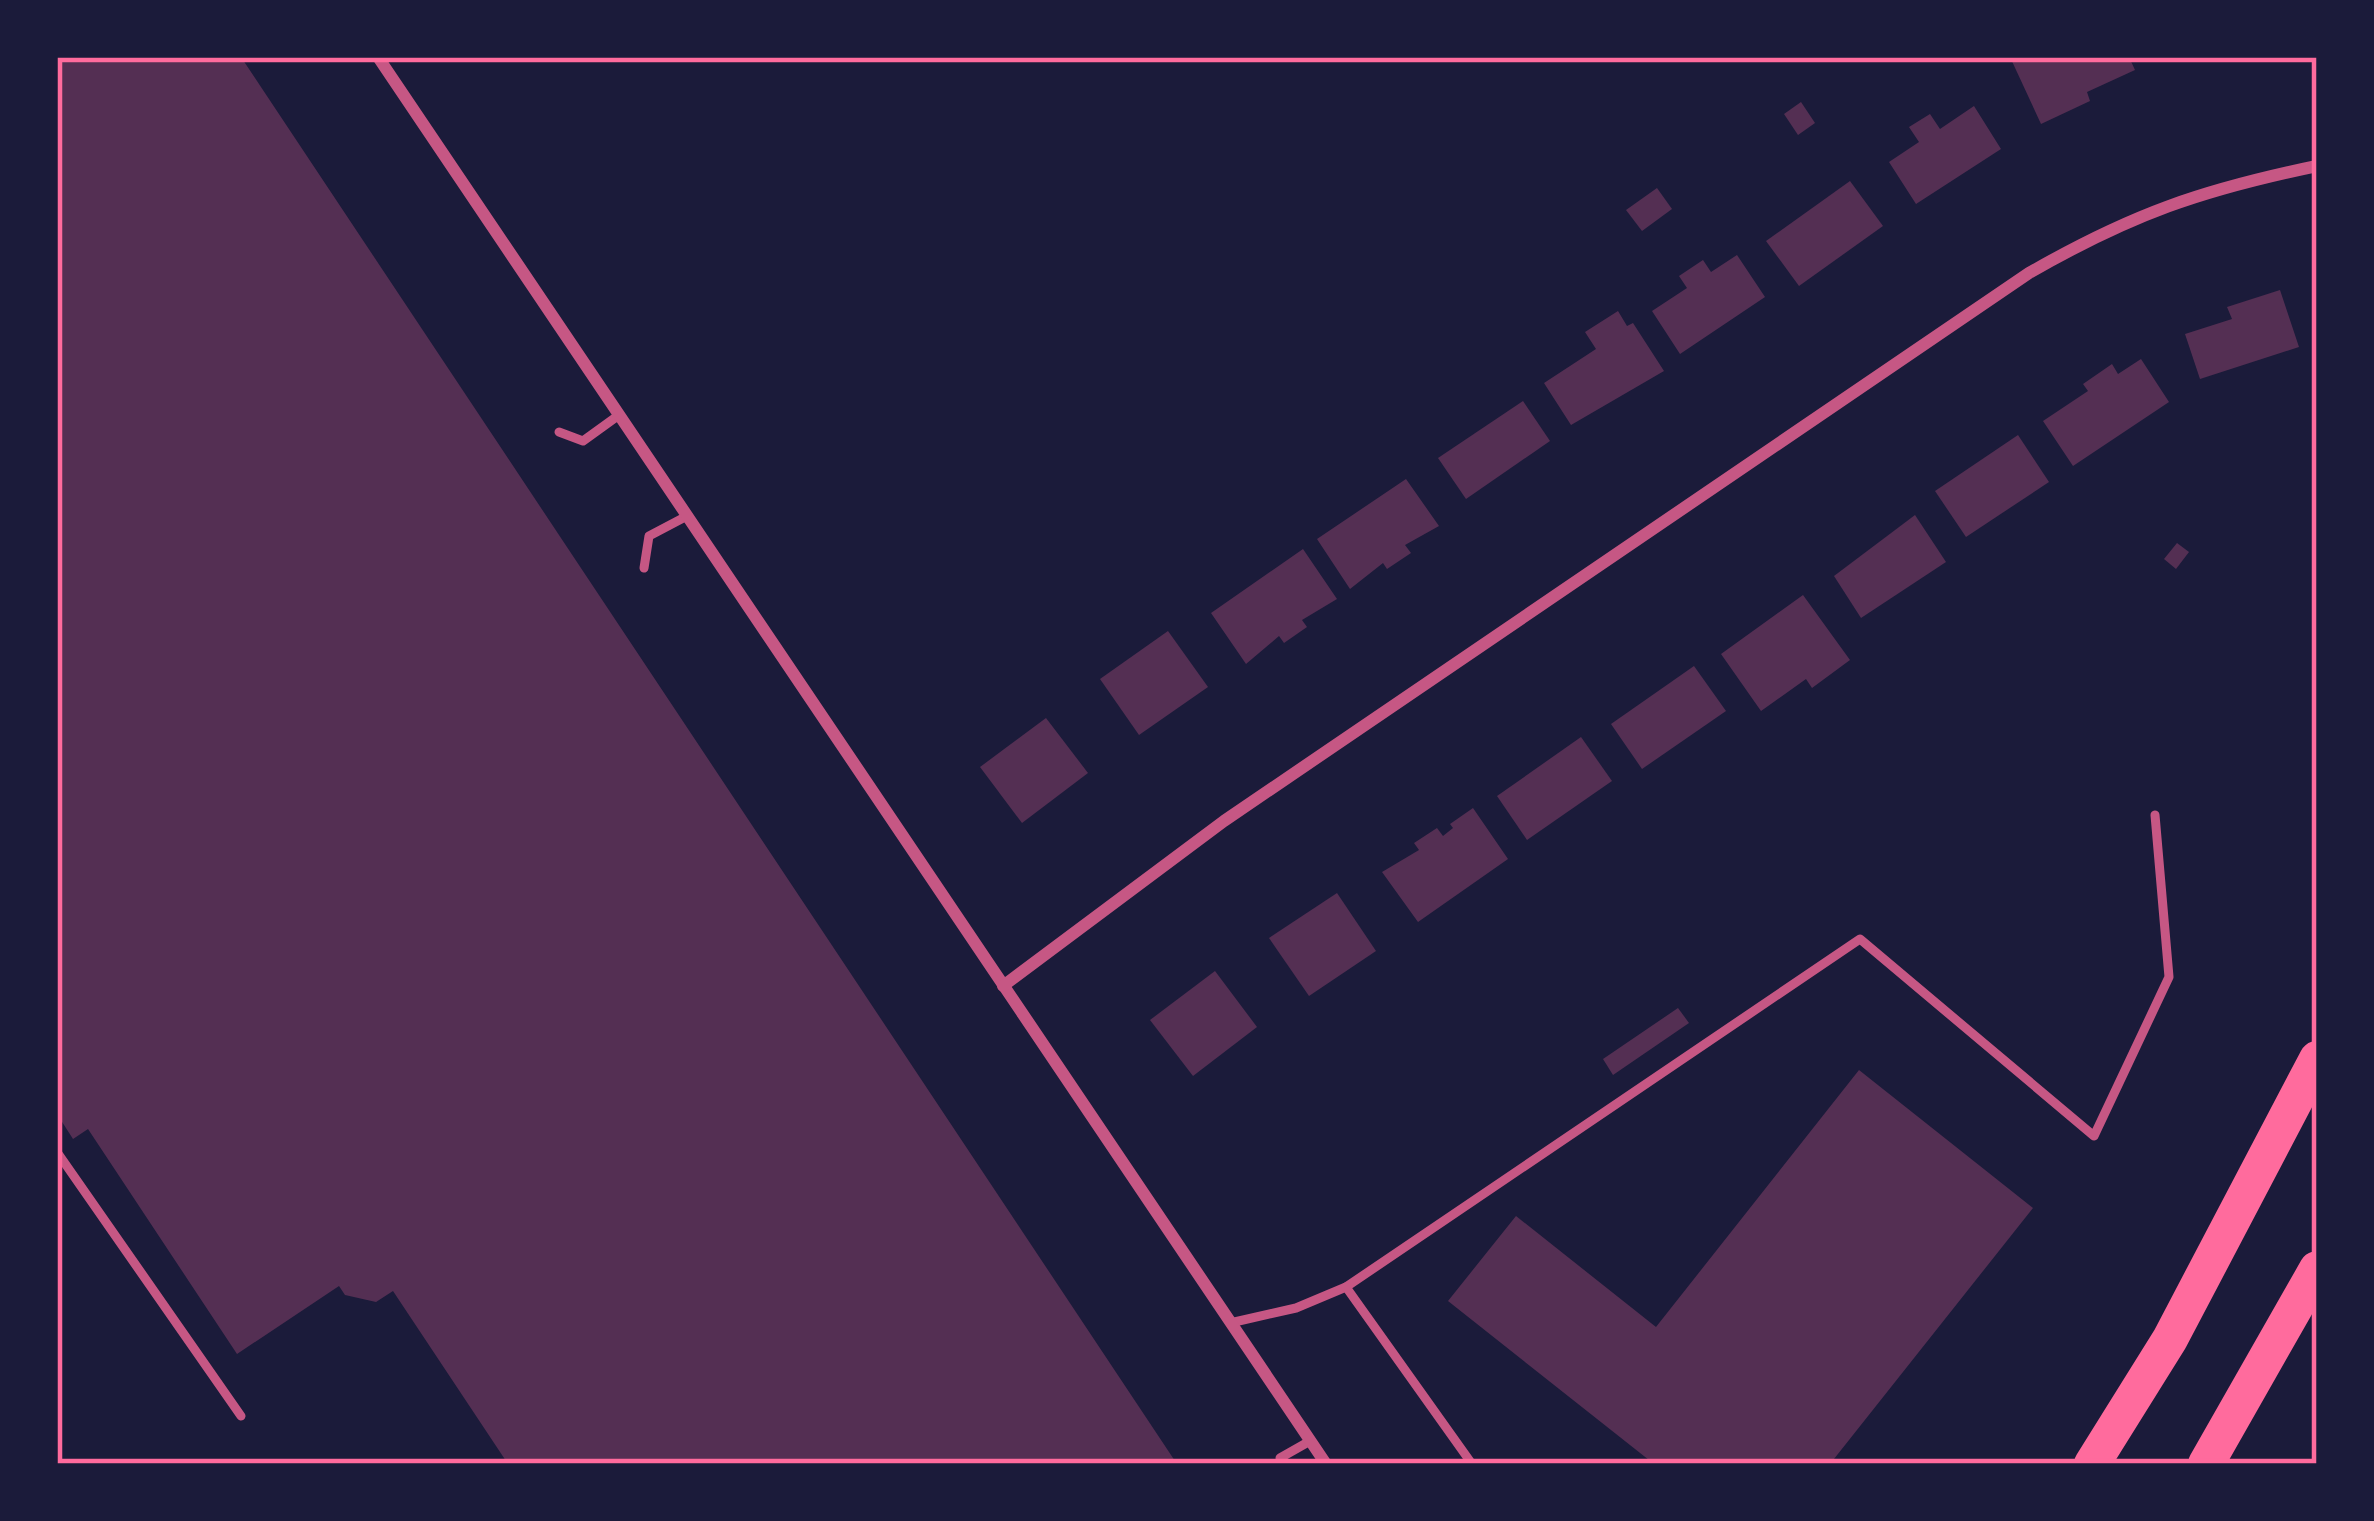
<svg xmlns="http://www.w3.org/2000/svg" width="2374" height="1521" font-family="'Work Sans',sans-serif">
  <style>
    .building { fill: #542f53 }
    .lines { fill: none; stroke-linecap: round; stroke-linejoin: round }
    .service { stroke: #c65784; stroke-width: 9 }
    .minor { stroke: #c65784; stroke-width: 12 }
    .motorway { stroke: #ff6b9d; stroke-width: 36 }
    .neatline { fill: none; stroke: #ff6b9d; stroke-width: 4.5 }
  </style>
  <rect width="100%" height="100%" fill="#1b1b3a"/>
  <!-- building -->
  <g class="building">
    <path d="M57 57H241L1177 1464H508L393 1291 376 1302 345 1295 339 1286 237 1354 88 1129 73 1139 57 1114Z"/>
    <path d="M2010 57H2129L2135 70 2087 92 2090 101 2041 124Z"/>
    <path d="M1801 102 1815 123 1798 135 1784 114Z"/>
    <path d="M1974 106 2001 149 1916 204 1889 162 1919 142 1909 127 1930 114 1940 129Z"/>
    <path d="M1850 181 1883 226 1799 286 1766 241Z"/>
    <path d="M1657 188 1672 209 1642 231 1626 210Z"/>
    <path d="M1737 255 1765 297 1680 354 1652 311 1687 288 1679 276 1703 260 1711 272Z"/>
    <path d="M2280 290 2299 347 2200 379 2185 334 2232 319 2227 307Z"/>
    <path d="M1618 311 1627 326 1633 323 1664 371 1571 425 1544 383 1596 349 1585 332Z"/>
    <path d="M2141 359 2169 402 2073 466 2043 421 2088 391 2083 384 2112 364 2118 374Z"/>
    <path d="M1523 401 1550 441 1466 499 1438 458Z"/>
    <path d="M2018 435 2049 482 1966 537 1935 491Z"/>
    <path d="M1406 479 1439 526 1405 545 1411 553 1387 569 1383 563 1350 589 1317 539Z"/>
    <path d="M1915 515 1946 562 1861 618 1834 576Z"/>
    <path d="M2177 543 2189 552 2176 569 2164 559Z"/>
    <path d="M1303 549 1337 599 1302 620 1307 627 1284 643 1279 636 1246 664 1211 613Z"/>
    <path d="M1803 595 1850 660 1812 688 1806 679 1761 711 1721 654Z"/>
    <path d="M1168 631 1208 687 1139 735 1100 679Z"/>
    <path d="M1694 666 1726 711 1642 769 1611 724Z"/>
    <path d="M1046 718 1088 773 1022 823 980 767Z"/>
    <path d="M1581 737 1612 781 1527 840 1497 796Z"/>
    <path d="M1473 808 1508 859 1418 922 1382 872 1419 850 1414 843 1437 828 1443 836 1453 828 1450 824Z"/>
    <path d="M1337 893 1376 951 1309 996 1269 938Z"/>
    <path d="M1215 971 1257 1027 1193 1076 1150 1020Z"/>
    <path d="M1678 1008 1689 1023 1613 1075 1603 1059Z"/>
    <path d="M1859 1070 2033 1208 1830 1464H1654L1448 1301 1516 1216 1656 1327Z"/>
  </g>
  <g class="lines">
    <!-- service -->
    <g class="service">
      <path d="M559 432 583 441 619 415"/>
      <path d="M644 568 649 536 687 516"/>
      <path d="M57 1152 241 1416"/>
      <path d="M1230 1323 1296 1308 1346 1287"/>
      <path d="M1280 1458 1310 1441"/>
      <path d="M1472 1464 1346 1287 1860 939 2094 1136 2169 977 2155 815"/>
    </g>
    <!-- minor -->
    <g class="minor">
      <path d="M378 57 1326 1464"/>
      <path d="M1003 986 1224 821 2029 273C2132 214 2201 190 2317 166"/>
    </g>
    <!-- motorway -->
    <g class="motorway">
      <path d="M2092 1464 2170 1339 2317 1059"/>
      <path d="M2206 1464 2317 1269"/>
    </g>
  </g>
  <!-- border -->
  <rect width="2374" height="1521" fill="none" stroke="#1b1b3a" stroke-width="120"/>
  <rect x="60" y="60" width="2254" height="1401" class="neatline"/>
</svg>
